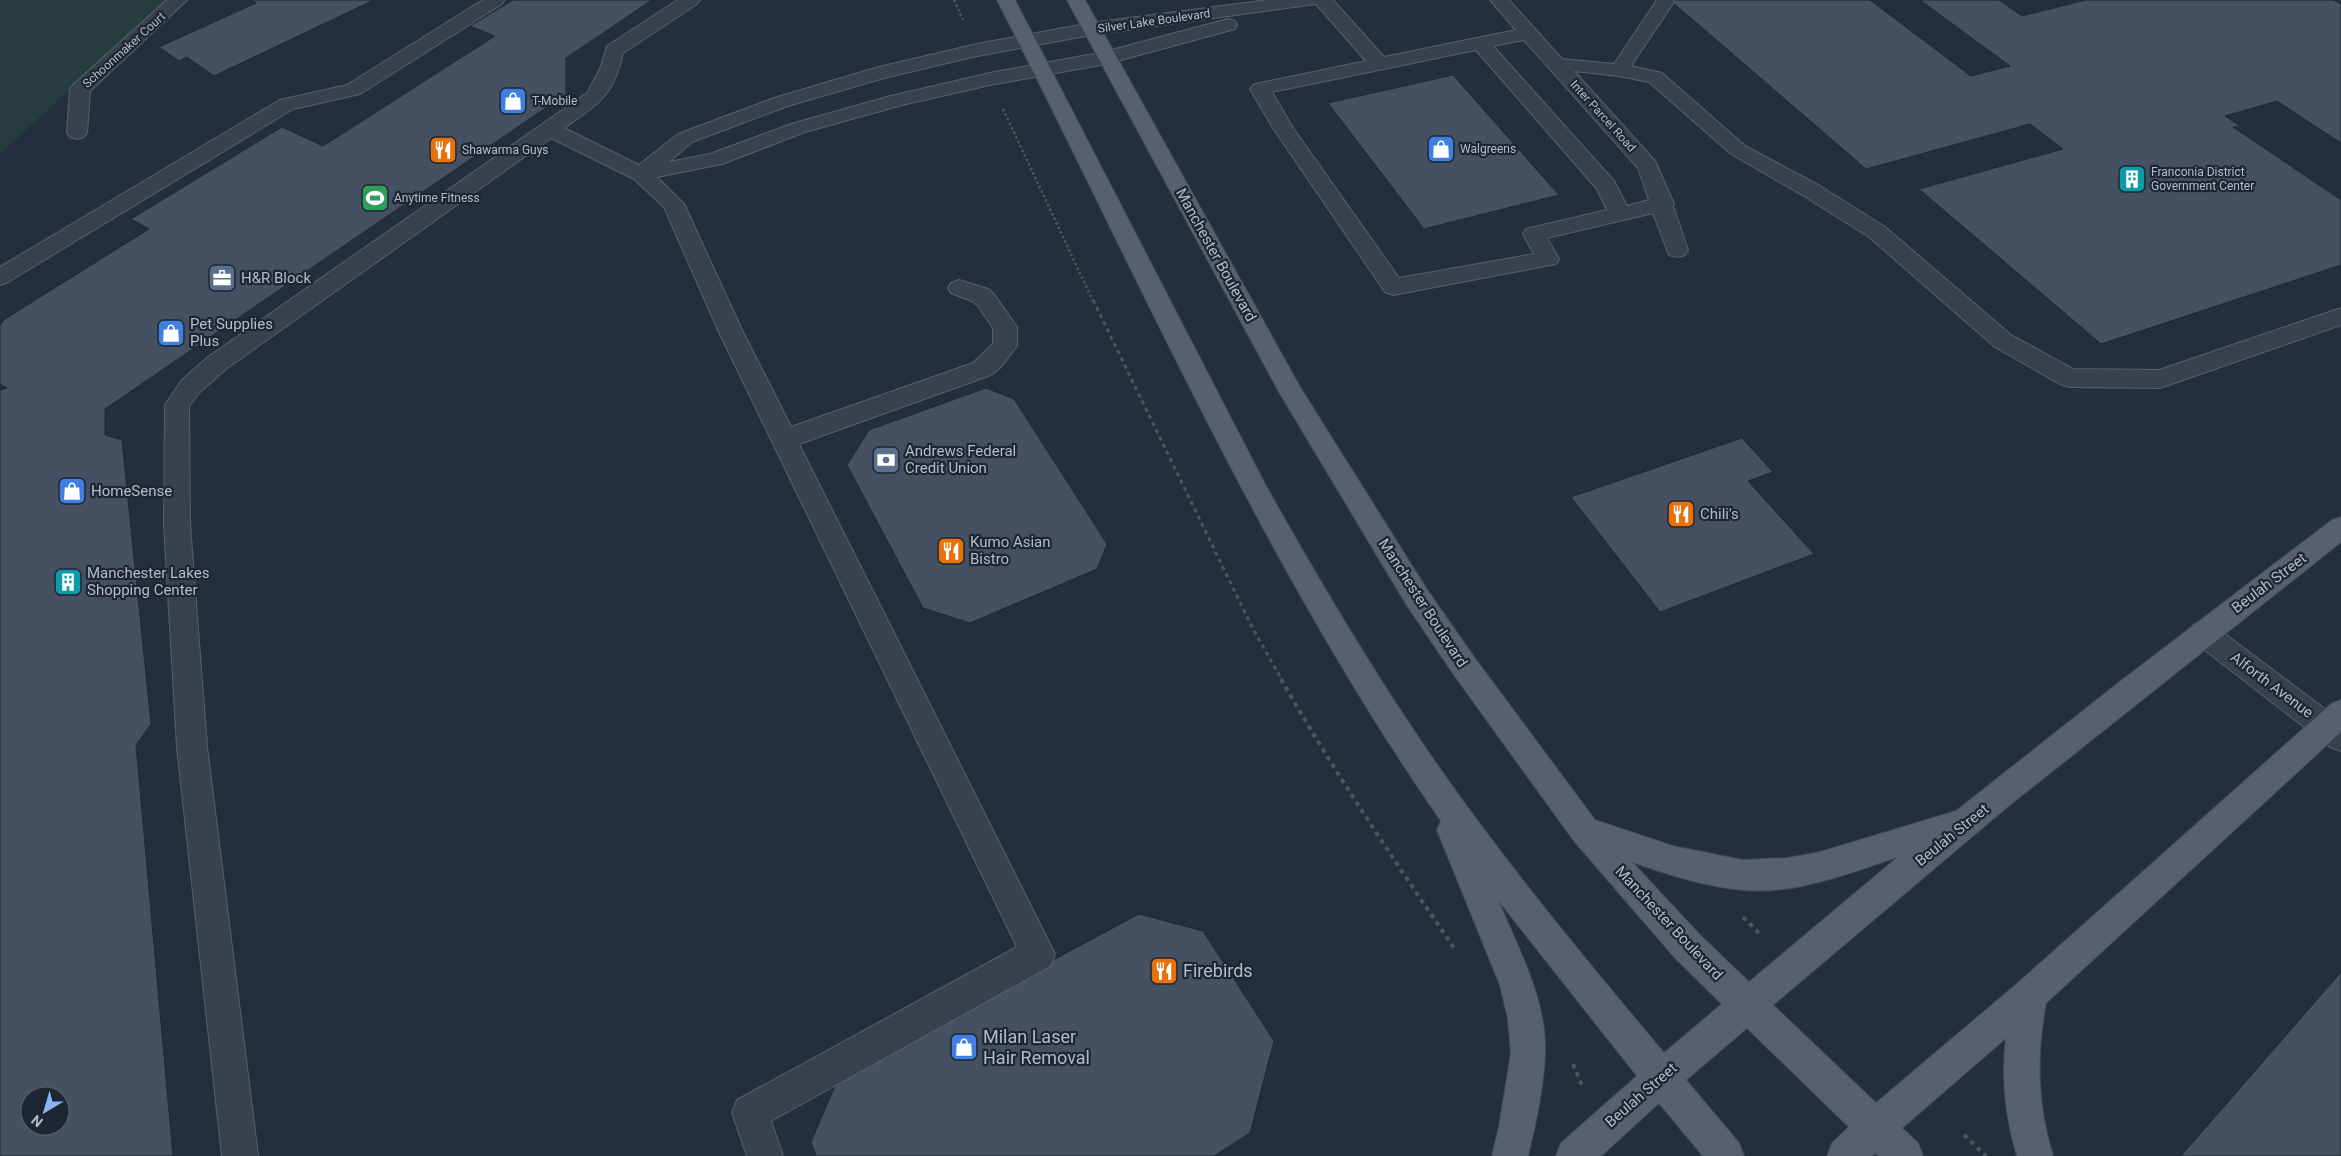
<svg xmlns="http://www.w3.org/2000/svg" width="2341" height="1156" font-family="Roboto,sans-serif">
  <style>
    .green { fill: #263c3f }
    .building { fill: #455162; stroke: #1f2835; fill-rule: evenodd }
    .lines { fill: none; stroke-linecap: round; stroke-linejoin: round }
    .minor-casing { stroke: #565f6c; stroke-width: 2 }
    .major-casing { stroke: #414a57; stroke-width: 2 }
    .path-far2 { stroke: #44595c; stroke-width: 2.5; stroke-dasharray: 2.5 2.5; stroke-linecap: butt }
    .path-far1 { stroke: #44595c; stroke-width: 3; stroke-dasharray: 4 4; stroke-linecap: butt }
    .path { stroke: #44595c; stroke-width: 4; stroke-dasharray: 4.5 4.5; stroke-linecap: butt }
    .minor { fill: #38414e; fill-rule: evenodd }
    .major { fill: #56606e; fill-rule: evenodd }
    .labels { text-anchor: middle; stroke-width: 4.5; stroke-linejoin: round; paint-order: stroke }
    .far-street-label { font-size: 12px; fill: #b4bcc9; stroke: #1d2633 }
    .far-poi-label { font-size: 12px; fill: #b4bcc9; stroke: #1d2633; text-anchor: start }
    .street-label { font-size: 15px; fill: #b4bcc9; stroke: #1d2633 }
    .poi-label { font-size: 15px; fill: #b4bcc9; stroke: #1d2633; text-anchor: start }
    .near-poi-label { font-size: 18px; fill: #b4bcc9; stroke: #1d2633; text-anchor: start }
  </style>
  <rect width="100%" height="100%" fill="#242f3e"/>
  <!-- green -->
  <path class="green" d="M0 0H167L0 154Z"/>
  <!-- building -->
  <g class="building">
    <path d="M252 0H374L214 76 187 57 179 61 159 47 256 3Z"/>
    <path d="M513 0H652L566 58V94L105 409V435L122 440 151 724 136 745 173 1156H0V390L7 388 0 384V325L5 319 149 229 131 219 282 127 323 146 495 36 470 26ZM30 1096H60V1126H30Z"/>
    <path d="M1670 0H1870L1971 76 2010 66 1920 0H1999L2022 16 2086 0H2334L2341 4V143L2277 101 2225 116 2240 126 2233 127 2341 200V265L2101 344 1919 189 2063 149 2030 124 1866 169Z"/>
    <path d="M1453 75 1559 195 1424 229 1328 103Z"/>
    <path d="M986 388 1014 399 1107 544 1097 569 970 623 923 608 847 465 869 430Z"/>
    <path d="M1742 438 1773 472 1748 481 1814 554 1660 612 1571 497Z"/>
    <path d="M1139 914 1203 931 1274 1041 1250 1133 1214 1156H816L811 1142 840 1074Z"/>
    <path d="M2341 972V1156H2181Z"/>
  </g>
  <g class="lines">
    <!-- minor casing -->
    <g class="minor-casing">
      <g id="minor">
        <path d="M167 0H187L90 91 87 133 84 137 77 139 70 137 67 133 70 89 73 85Z"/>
        <path d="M483 0H505L502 4 360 94 293 109 8 282 0 285V267L280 100 347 85Z"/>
        <path d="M678 0H700L697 4 623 53C614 96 598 104 564 128L639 165 678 134 774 98 879 67 977 44 1091 23 1268 0H1333L1384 57 1516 30 1490 0H1509L1562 59 1614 64 1657 0H1673L1674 2 1631 66 1662 73 1745 146 1820 186 1885 227 2011 335 2073 369 2159 370 2341 308V325L2160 388 2069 387 2060 384 1995 347 1869 237 1804 196 1731 154 1649 82 1619 76 1574 71 1655 161 1674 204 1673 206 1688 250 1685 255 1677 257 1669 255 1653 213 1547 238 1559 259 1556 264 1393 295 1385 292 1273 128 1250 89 1253 85 1260 83 1366 61 1316 4 1091 35 977 56 884 78 788 106 692 142 669 162 710 154 791 124 891 96 990 73 1104 52 1228 19 1235 21 1237 25 1235 29 1106 64 990 85 902 105 805 132 722 164 657 177 684 204 742 330 791 427 973 363 993 344V328L978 306 972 301 951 293 948 288 951 283 959 280 988 289 994 294 1017 327V346L1001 367 991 375 799 444 1055 954 1050 966 771 1121 783 1156H747L732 1113 737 1100 1017 947 718 330 664 207 634 179 551 138 226 369 200 392 189 406 190 524 207 747 258 1156H222L177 747 164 524 165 405 182 380 208 357 587 93 600 69 607 46ZM1524 40 1638 168 1649 200 1627 206 1614 181 1493 46ZM1476 50 1597 189 1607 210 1526 229 1523 234 1534 254 1399 278 1293 128 1272 92Z"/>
        <path d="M2203 621 2213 625 2341 721V751L2330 747 2193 641 2189 633 2193 625Z"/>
      </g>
    </g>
    <!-- major casing -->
    <g class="major-casing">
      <path id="major" d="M997 0H1015L1266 486C1316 575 1367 662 1425 747 1498 854 1581 954 1664 1053L1722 1004 1676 959 1574 841 1454 675 1406 604 1279 392 1067 0H1085L1300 387 1426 588 1474 657 1595 820 1673 846 1743 860 1787 858 1820 852 1956 811 2122 680 2332 520 2341 517V542L2006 808 1773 1005 1876 1103 2019 982 2331 704 2341 700V732L2046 1003C2036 1056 2037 1104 2053 1156H2017C2005 1116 2001 1079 2006 1038L1902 1128 1918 1143 1923 1156H1879L1875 1153 1872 1156H1827L1832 1143 1849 1127 1747 1028 1686 1080 1739 1143 1744 1156H1703L1659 1103 1601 1156H1556L1561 1143 1637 1076 1498 900C1518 948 1547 1000 1545 1053 1544 1087 1536 1123 1528 1156H1492L1499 1127 1511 1053 1508 1019 1500 985 1437 830 1441 821C1263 565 1139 277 997 0ZM1898 857 1749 982 1700 935 1632 862C1667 874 1705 887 1743 890 1796 895 1849 873 1898 857Z"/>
    </g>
    <!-- path-far2 -->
    <g class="path-far2">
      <path d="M954 0 963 20"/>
      <path d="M1003 109 1093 301"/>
    </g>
    <!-- path-far1 -->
    <path class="path-far1" d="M1093 300 1253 629 1282 680"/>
    <!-- path -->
    <g class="path">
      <path d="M1281 679C1334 772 1394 860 1454 948"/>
      <path d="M1743 917 1761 935"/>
      <path d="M1573 1064 1583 1088"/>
      <path d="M1964 1135 1986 1156"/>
    </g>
    <!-- minor -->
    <use href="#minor" class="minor"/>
    <!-- major -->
    <use href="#major" class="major"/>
  </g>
  <!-- icons -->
  <defs>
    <g id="shop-square" transform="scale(1.4375)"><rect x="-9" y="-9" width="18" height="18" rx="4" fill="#3f7fe0" stroke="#1d2633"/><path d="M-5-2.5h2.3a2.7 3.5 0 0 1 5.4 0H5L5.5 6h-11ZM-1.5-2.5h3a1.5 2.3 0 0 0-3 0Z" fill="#fff"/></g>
    <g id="restaurant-square" transform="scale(1.4375)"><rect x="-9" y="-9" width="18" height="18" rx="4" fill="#e8710a" stroke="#1d2633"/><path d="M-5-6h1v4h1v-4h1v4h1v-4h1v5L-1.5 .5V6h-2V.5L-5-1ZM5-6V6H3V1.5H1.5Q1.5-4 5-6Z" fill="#fff"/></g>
    <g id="building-square" transform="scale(1.4375)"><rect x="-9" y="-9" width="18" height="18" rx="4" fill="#0f9aa8" stroke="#1d2633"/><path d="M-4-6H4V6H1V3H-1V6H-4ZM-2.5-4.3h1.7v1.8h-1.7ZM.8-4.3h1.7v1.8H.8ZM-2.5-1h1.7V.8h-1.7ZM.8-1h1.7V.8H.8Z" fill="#fff"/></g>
    <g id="stadium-square" transform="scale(1.4375)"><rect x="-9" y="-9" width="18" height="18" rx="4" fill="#2e9e5b" stroke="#1d2633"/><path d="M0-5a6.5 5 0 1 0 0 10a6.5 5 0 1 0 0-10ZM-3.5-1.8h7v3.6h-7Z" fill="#fff"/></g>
    <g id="office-square" transform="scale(1.4375)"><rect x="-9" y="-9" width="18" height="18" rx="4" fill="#5c6f8a" stroke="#1d2633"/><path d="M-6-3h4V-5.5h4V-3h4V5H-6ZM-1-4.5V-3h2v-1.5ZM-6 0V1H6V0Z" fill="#fff"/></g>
    <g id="bank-square" transform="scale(1.4375)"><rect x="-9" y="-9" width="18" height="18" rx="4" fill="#5c6f8a" stroke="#1d2633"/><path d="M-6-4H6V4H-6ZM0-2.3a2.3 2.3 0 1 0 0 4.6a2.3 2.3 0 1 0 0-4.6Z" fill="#fff"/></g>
  </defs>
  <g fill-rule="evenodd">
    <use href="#shop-square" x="513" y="101"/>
    <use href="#shop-square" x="1441" y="149"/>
    <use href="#restaurant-square" x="443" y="150"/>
    <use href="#building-square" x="2132" y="179"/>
    <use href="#stadium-square" x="375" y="198"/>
    <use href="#office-square" x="222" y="278"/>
    <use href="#shop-square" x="171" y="333"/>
    <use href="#bank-square" x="886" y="460"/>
    <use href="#shop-square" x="72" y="491"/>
    <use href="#restaurant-square" x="1681" y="514"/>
    <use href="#restaurant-square" x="951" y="551"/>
    <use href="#building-square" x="68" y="582"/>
    <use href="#restaurant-square" x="1164" y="971"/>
    <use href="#shop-square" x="964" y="1047"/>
  </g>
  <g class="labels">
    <!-- far-street labels -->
    <g class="far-street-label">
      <text transform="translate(1154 21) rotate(-8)" y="4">Silver Lake Boulevard</text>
      <text transform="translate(124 50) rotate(-42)" y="4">Schoonmaker Court</text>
      <text transform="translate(1603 116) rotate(48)" y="4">Inter Parcel Road</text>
    </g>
    <!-- far-poi labels -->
    <g class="far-poi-label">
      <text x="532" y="105">T-Mobile</text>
      <text x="1460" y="153">Walgreens</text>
      <text x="462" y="154">Shawarma Guys</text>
      <text x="2151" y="176">Franconia District<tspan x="2151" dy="14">Government Center</tspan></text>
      <text x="394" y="202">Anytime Fitness</text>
    </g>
    <!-- street labels -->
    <g class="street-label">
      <text transform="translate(1216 255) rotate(61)" y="5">Manchester Boulevard</text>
      <text transform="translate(2269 583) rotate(-37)" y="5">Beulah Street</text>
      <text transform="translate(1423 603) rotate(57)" y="5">Manchester Boulevard</text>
      <text transform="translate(2272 685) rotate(37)" y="5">Alforth Avenue</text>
      <text transform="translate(1952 835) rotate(-39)" y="5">Beulah Street</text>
      <text transform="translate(1669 923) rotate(47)" y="5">Manchester Boulevard</text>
      <text transform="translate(1641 1095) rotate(-41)" y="5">Beulah Street</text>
    </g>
    <!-- poi labels -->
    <g class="poi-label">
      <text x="241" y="283">H&amp;R Block</text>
      <text x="190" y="329">Pet Supplies<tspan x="190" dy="17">Plus</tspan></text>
      <text x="905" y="456">Andrews Federal<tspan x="905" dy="17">Credit Union</tspan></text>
      <text x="91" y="496">HomeSense</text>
      <text x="1700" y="519">Chili's</text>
      <text x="970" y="547">Kumo Asian<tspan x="970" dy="17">Bistro</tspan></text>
      <text x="87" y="578">Manchester Lakes<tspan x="87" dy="17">Shopping Center</tspan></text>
    </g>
    <!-- near-poi labels -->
    <g class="near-poi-label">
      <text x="1183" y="977">Firebirds</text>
      <text x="983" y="1043">Milan Laser<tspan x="983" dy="21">Hair Removal</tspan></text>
    </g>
  </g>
  <!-- north arrow -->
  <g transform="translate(45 1111) rotate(218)"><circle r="24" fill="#1d2633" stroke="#59626f"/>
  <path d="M0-4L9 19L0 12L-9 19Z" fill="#8ab4f8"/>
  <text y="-8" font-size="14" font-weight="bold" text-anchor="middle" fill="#b4bcc9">N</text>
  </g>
</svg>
